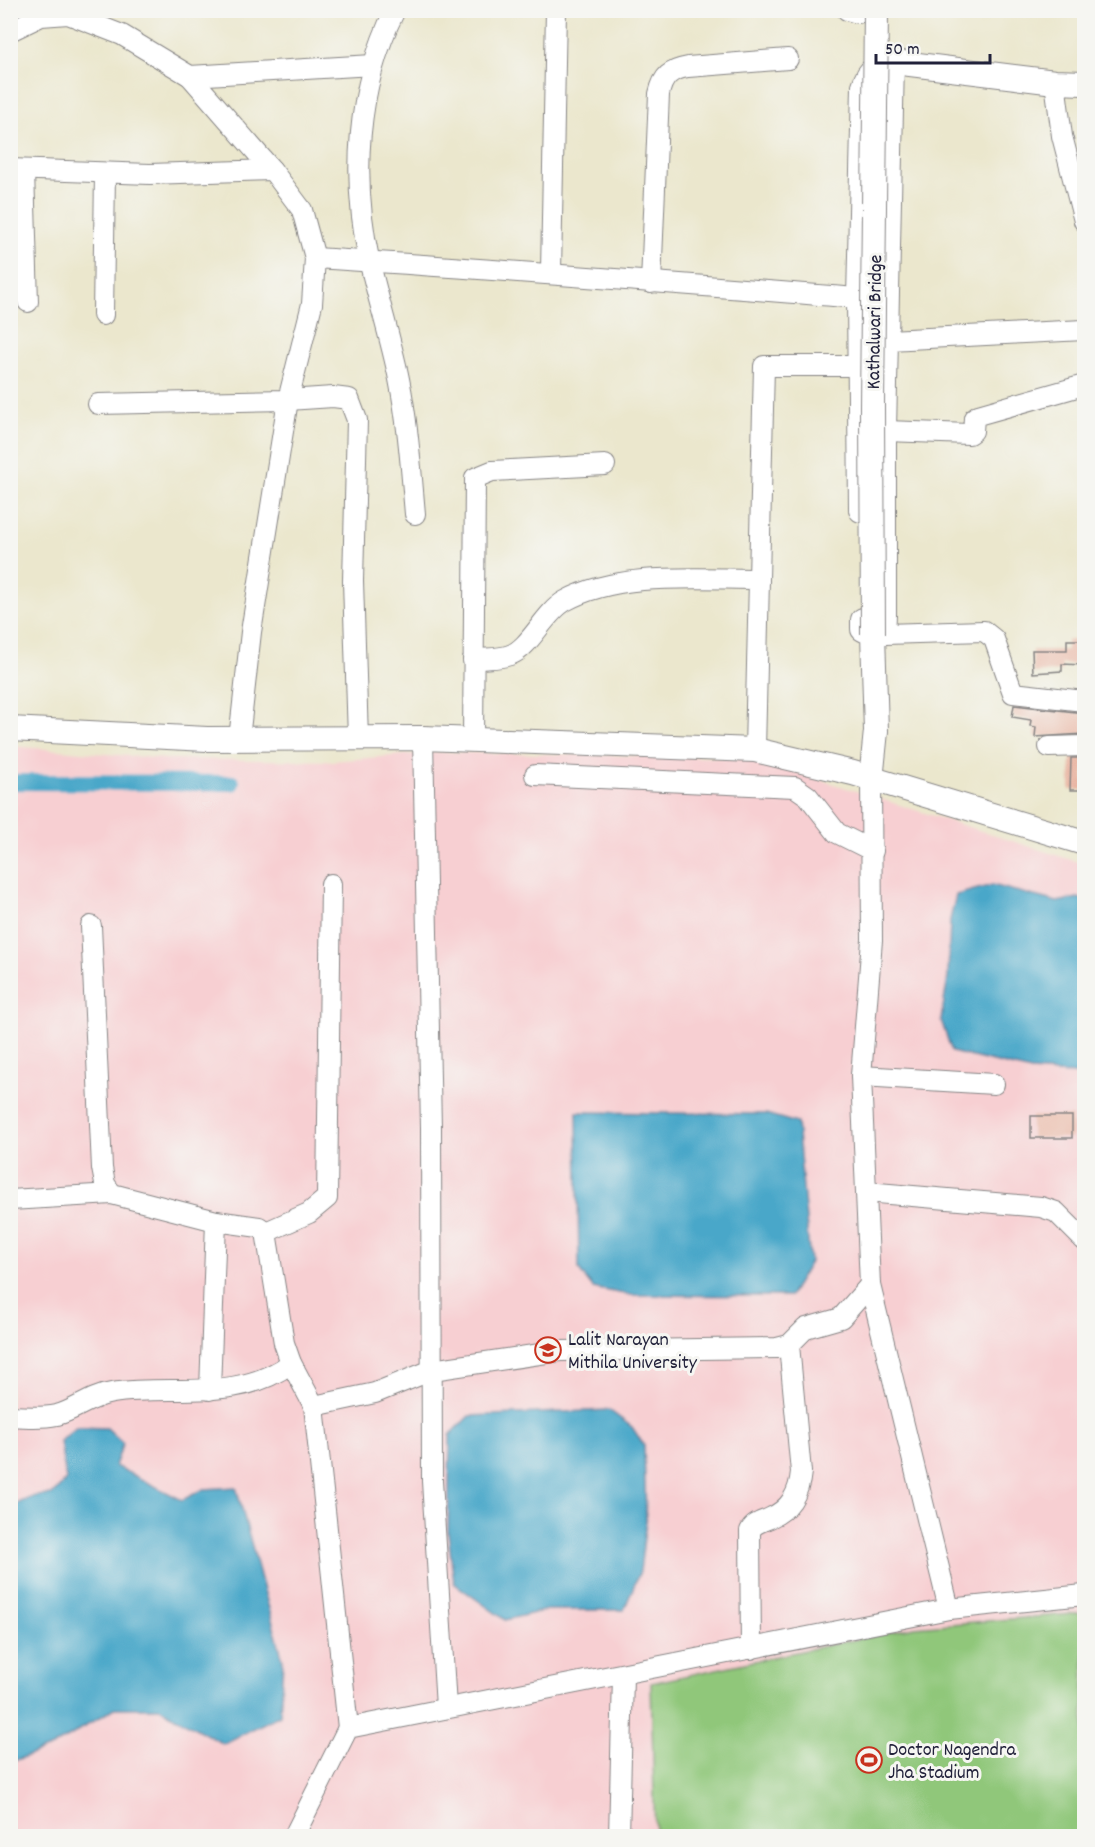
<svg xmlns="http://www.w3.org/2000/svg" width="1095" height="1847" font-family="Dekko,sans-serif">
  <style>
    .built { fill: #f7cfd2 }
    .green { fill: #90c77a; stroke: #59745a; stroke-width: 1.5 }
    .water { fill: #4aa7c9; stroke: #366482; stroke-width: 1.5 }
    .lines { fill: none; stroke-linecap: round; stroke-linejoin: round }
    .canal { stroke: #4aa7c9; stroke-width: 16 }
    .building { fill: #e8b19e }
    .minor-casing { stroke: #868484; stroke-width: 22 }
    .major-casing { stroke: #868484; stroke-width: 26 }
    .minor { stroke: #fff; stroke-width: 20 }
    .major { stroke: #fff; stroke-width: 24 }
    .major-bridge-casing { stroke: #868484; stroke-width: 26; stroke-linecap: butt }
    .major-bridge { stroke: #fff; stroke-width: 24 }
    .labels { text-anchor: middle; stroke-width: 6; stroke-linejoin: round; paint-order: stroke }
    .street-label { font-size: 20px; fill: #22223b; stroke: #f6f6f2 }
    .poi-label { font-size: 20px; fill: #22223b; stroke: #f6f6f2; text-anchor: start }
  </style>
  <rect width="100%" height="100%" fill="#f6f6f2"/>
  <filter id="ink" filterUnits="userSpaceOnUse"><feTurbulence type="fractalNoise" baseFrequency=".0167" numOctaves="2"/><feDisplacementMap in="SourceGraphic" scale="12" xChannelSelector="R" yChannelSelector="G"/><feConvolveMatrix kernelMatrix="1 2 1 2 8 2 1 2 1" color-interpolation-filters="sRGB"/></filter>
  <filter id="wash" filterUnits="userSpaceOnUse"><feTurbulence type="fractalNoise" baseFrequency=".008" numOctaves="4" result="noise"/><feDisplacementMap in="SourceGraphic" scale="24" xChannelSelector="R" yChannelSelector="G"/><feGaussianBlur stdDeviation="1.35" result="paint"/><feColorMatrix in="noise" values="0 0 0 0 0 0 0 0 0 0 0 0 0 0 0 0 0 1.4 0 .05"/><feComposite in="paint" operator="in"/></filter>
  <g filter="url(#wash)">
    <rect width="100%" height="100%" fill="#ebe7cd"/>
    <!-- built -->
    <path class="built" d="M10 746 166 759 334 761 437 752 752 758 1084 864V1836H11Z"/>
    <!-- green -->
    <path class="green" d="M1084 1613V1836H655L651 1683 914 1627Z"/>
    <!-- water -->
    <g class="water">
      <path d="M992 885 1057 902 1078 898 1084 900V1075L1031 1071 952 1052 941 1020 948 977 950 920 956 895Z"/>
      <path d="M577 1112 766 1114 797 1123 810 1262 790 1296 630 1295 593 1288 579 1270Z"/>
      <path d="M609 1410 632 1427 644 1445 646 1521 640 1571 624 1610H547L505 1620 454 1583 448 1533 450 1435 469 1416Z"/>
      <path d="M77 1427 107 1428 123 1443 115 1466 182 1500 204 1489 236 1487 283 1660 280 1715 223 1744 160 1708H115L52 1747 11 1762V1506L35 1496 52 1495 66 1480 60 1441Z"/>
    </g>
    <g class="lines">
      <!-- canal -->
      <path class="canal" d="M10 782 232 783"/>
    </g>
    <g id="blocks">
      <!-- building -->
      <g class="building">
        <path d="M1067 640H1082L1084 665 1062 664V671L1033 673 1032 650H1067Z"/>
        <path d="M1014 705 1084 713V734L1035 737 1036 727 1030 726 1031 720 1012 717Z"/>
        <path d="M1071 758H1084V790H1070Z"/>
        <rect x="1031" y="1116" width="41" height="22"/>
      </g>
    </g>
  </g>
  <g filter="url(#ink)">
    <use href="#blocks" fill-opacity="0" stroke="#868484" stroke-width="1.5"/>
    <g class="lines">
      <!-- minor casing -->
      <g class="minor-casing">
        <g id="minor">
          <path d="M395 10C356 89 351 179 370 264 379 302 391 340 399 379 408 423 411 469 415 514"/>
          <path d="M847 10 858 13 868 10"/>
          <path d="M10 31 41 16 68 14 122 35 190 76 272 170 302 210 315 258 312 304 288 400 251 632 239 739"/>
          <path d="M190 76 373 65"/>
          <path d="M1055 82 1062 136 1084 221"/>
          <path d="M10 169 150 174 272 170"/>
          <path d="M24 171 28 302"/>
          <path d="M315 258C497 269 677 284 859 298"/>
          <path d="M551 272 556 10"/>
          <path d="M651 283 659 94C663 76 670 70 688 67L788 59"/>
          <path d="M103 315 105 173"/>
          <path d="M889 340 1084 330"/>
          <path d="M98 404 288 400 333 397 349 399 357 420 353 581 358 739"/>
          <path d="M886 431 969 434 973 431 974 418 978 415 1084 385"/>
          <path d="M873 634H885L886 615V431L894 62"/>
          <path d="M885 634 984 631 994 639 1013 693 1084 701"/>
          <path d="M473 660C485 658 499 659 510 655 530 648 544 613 565 601 619 571 699 579 759 579"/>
          <path d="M423 738 431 1128 432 1481 446 1707"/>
          <path d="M473 741 475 478 492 471 605 465"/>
          <path d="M1049 747 1084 746"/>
          <path d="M755 750 764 366H859"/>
          <path d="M535 775 795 787 808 796 837 833 873 851"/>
          <path d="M871 780 872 940 861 1076 870 1285 949 1609"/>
          <path d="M91 926 102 1168 105 1184 112 1194 216 1221 259 1227 266 1232 284 1343 291 1363 314 1406 348 1728"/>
          <path d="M861 1076 994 1084"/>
          <path d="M866 1192 1041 1207 1056 1212 1084 1240"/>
          <path d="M10 1200 112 1194"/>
          <path d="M266 1232 309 1213 327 1198 331 884"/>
          <path d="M210 1390 216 1221"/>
          <path d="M314 1406 375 1393 432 1370 560 1351 777 1348 789 1345 806 1328 841 1318 870 1285"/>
          <path d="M10 1416C26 1417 42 1418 57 1415 76 1410 91 1396 112 1393 173 1384 238 1403 291 1363"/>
          <path d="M751 1649 750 1531C754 1523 761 1522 770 1518 790 1509 799 1494 801 1472L789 1345"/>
          <path d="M294 1836 348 1728 949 1609 1084 1595"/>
          <path d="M619 1836 623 1676"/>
        </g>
      </g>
      <!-- major casing -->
      <g class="major-casing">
        <g id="major">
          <path d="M861 510 859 298 864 86C869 69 877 64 894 62L1055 82 1084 83"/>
          <path d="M863 620V629L873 634 876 731 871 780"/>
          <path d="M10 729 207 739 423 738 755 750 853 773 1084 843"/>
        </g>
      </g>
      <!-- minor -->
      <use href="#minor" class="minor"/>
      <!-- major -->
      <use href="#major" class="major"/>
      <!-- major-bridge casing -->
      <g class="major-bridge-casing">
        <path id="major-bridge" d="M873 634 872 406 876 10"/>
      </g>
      <!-- major-bridge -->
      <use href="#major-bridge" class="major-bridge"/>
    </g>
  </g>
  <!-- icons -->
  <defs>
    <g id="university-ring" transform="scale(1.35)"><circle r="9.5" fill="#f6f6f2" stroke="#c8321e" stroke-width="1.5"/><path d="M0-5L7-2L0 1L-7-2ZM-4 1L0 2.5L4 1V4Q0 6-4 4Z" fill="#c8321e"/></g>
    <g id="stadium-ring" transform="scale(1.35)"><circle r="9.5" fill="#f6f6f2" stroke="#c8321e" stroke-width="1.5"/><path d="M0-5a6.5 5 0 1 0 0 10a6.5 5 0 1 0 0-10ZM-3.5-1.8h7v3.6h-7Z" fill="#c8321e"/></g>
  </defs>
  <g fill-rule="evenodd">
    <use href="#university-ring" x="548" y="1350"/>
    <use href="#stadium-ring" x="869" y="1760"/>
  </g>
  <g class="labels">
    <!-- street labels -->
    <g class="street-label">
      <text transform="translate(873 322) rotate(-89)" y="7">Kathalwari Bridge</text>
    </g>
    <!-- poi labels -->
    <g class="poi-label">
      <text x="568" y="1345">Lalit Narayan<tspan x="568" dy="23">Mithila University</tspan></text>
      <text x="888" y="1755">Doctor Nagendra<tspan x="888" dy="23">Jha Stadium</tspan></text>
    </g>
  </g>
  <!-- margin -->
  <rect width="1095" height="1847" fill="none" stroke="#f6f6f2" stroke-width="36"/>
  <!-- scale -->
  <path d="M876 54v9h114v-9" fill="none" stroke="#22223b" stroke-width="3"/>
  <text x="885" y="54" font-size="18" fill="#22223b" stroke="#f6f6f2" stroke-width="4.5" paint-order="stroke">50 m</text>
</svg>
